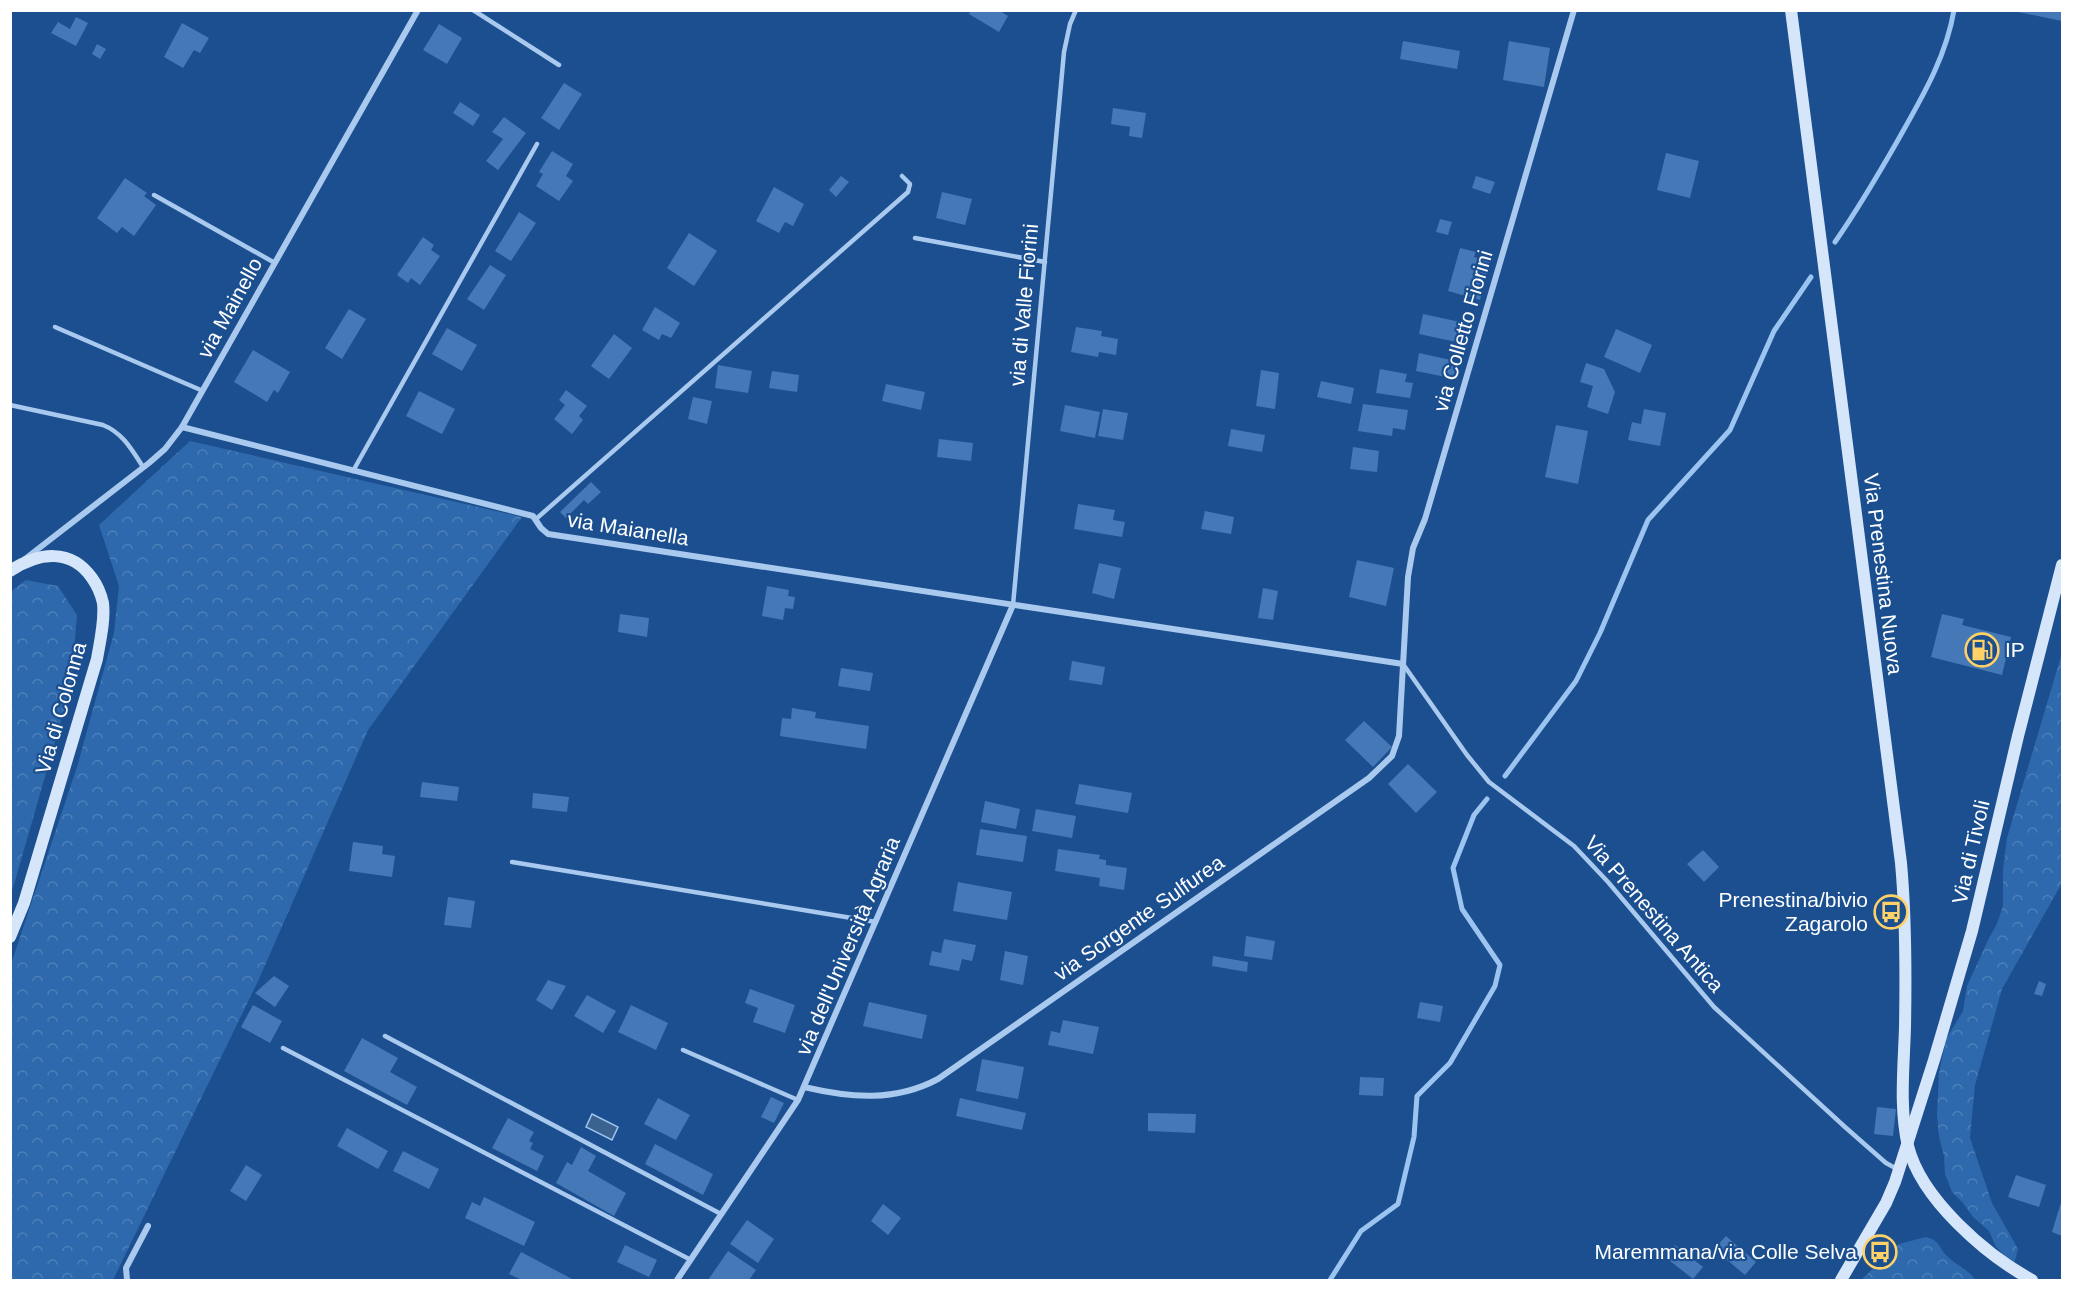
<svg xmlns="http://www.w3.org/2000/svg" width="2073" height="1291" font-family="Helvetica,sans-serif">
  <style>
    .forest { fill: url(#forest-crowns) }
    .water { fill: #3c6290; stroke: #9cc4f0; stroke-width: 1.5 }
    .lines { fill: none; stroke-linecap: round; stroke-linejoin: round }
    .stream { stroke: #9cc4f0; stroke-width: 5 }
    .building { fill: #4478b7 }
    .lane { stroke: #a9c9ee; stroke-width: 4.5 }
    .street { stroke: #a9c9ee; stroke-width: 6 }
    .secondary { stroke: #d6e6fa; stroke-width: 12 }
    .labels { text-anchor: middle; stroke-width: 4.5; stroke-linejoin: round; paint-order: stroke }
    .street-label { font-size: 21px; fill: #fff; stroke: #1b4f8f }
    .poi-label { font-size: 21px; fill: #fff; stroke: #1b4f8f; text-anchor: end }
  </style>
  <defs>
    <pattern id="forest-crowns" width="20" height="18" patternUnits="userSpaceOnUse" patternTransform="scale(1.5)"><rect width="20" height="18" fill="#2e69ad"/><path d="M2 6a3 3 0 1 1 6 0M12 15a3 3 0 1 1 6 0" fill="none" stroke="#4d80b9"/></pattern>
  </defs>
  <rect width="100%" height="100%" fill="#1b4f8f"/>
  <!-- forest -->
  <g class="forest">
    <path d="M190 441 522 517 368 730 259 979 113 1280H11V964L77 767 114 633 119 586 99 525Z"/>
    <path d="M26 580 58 586 77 615 71 686 11 895 10 592Z"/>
    <path d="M2062 653V883L2002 989 1975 1085 1970 1138 1992 1203 2018 1249 2014 1264 1996 1247 1989 1231 1973 1217 1963 1203 1952 1192 1945 1174 1944 1156 1939 1137 1937 1115 1939 1073 1946 1039 1963 1011 1967 986 1989 938 1996 926 2003 906V869L2007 838Z"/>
    <path d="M1926 1237C1941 1241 1938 1247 1947 1256 1957 1266 1965 1267 1976 1280H1861L1899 1244Z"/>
  </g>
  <!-- water -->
  <path class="water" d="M592 1114 618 1127 612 1140 586 1127Z"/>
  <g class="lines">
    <!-- stream -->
    <g class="stream">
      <path d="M1835 242C1858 209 1878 175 1898 140 1921 99 1946 58 1954 10"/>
      <path d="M1505 776 1576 681 1600 633 1648 520 1730 430 1774 331 1811 277"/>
      <path d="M1330 1280 1361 1231 1398 1204 1414 1137 1417 1096 1450 1063 1495 986 1500 965 1462 909 1453 868 1474 815 1487 799"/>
    </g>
  </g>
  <!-- building -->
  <g class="building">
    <path d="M971 10H998L1008 16 999 32 969 14Z"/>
    <path d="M2018 10H2062V21L2018 12Z"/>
    <path d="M76 17 88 23 76 46 51 33 58 22 70 29Z"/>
    <path d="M182 23 209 38 200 53 194 50 183 68 164 57Z"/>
    <path d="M439 24 462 38 447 64 423 50Z"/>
    <path d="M1403 41 1460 51 1457 69 1400 59Z"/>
    <path d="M1509 41 1550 48 1544 87 1503 80Z"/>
    <path d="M97 44 106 49 100 59 92 54Z"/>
    <path d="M564 83 582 94 559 130 541 118Z"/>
    <path d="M460 102 480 115 473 126 453 113Z"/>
    <path d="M1113 108 1146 113 1142 138 1129 136 1130 127 1111 124Z"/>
    <path d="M504 117 526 133 498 170 486 161 503 139 492 132Z"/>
    <path d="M552 151 573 164 566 176 573 181 559 201 536 186 543 174 539 172Z"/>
    <path d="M1666 153 1699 161 1690 198 1657 190Z"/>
    <path d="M841 176 849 182 836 197 829 190Z"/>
    <path d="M1476 176 1495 182 1490 194 1472 188Z"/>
    <path d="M125 178 147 193 144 196 156 205 134 236 122 227 117 233 97 218Z"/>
    <path d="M774 187 804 204 793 226 785 222 779 233 756 221Z"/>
    <path d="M942 192 972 199 965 225 936 218Z"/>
    <path d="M519 212 536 223 511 261 495 251Z"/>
    <path d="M1440 219 1452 222 1448 235 1436 232Z"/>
    <path d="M689 233 717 251 694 286 667 268Z"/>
    <path d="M423 237 434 245 431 250 440 256 420 285 411 278 408 283 397 275Z"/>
    <path d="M1460 248 1476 252 1474 257 1490 261 1480 300 1448 291Z"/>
    <path d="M490 265 506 275 484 310 467 299Z"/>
    <path d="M655 307 680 323 671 338 662 334 659 340 642 330Z"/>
    <path d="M349 309 366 319 342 359 325 348Z"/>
    <path d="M1423 314 1465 323 1461 343 1419 334Z"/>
    <path d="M1076 327 1102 331 1101 336 1118 339 1116 355 1099 352 1098 357 1071 352Z"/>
    <path d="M447 328 477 345 462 371 432 354Z"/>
    <path d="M1616 329 1652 345 1640 373 1604 357Z"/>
    <path d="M614 334 632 348 609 379 591 366Z"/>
    <path d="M253 350 290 372 278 393 274 390 267 402 234 382Z"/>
    <path d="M1419 353 1460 362 1456 379 1416 371Z"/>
    <path d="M1586 363 1604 369 1615 392 1608 414 1587 407 1593 386 1580 382Z"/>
    <path d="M718 365 752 371 748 393 715 388Z"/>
    <path d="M1380 369 1407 374 1405 382 1413 383 1410 398 1376 393Z"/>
    <path d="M1261 370 1279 373 1275 409 1256 406Z"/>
    <path d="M772 371 799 375 797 392 769 388Z"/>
    <path d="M1321 381 1354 388 1351 404 1317 397Z"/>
    <path d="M886 384 925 392 921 410 882 401Z"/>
    <path d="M566 390 587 406 579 416 583 420 572 434 554 419 565 405 559 400Z"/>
    <path d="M419 391 455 409 442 434 406 416Z"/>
    <path d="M693 397 712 401 707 424 688 419Z"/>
    <path d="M1363 404 1408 410 1405 430 1393 428 1392 436 1358 431Z"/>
    <path d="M1065 405 1100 412 1095 438 1060 431Z"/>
    <path d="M1103 409 1128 413 1123 440 1098 436Z"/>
    <path d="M1644 409 1666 413 1660 446 1628 440 1632 422 1641 424Z"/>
    <path d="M1556 425 1588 431 1578 484 1545 477Z"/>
    <path d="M1231 429 1265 435 1262 452 1228 446Z"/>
    <path d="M939 439 973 443 971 461 937 457Z"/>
    <path d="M1353 447 1379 451 1377 472 1350 469Z"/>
    <path d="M591 482 601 492 588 504 584 500 566 518 560 512Z"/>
    <path d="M1078 504 1115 510 1113 520 1125 522 1122 537 1074 529Z"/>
    <path d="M1205 511 1234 517 1231 534 1201 529Z"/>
    <path d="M1357 560 1394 568 1386 606 1349 597Z"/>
    <path d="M1099 563 1121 568 1114 599 1092 593Z"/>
    <path d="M767 586 789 590 788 596 795 597 793 609 785 608 783 620 762 616Z"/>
    <path d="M1263 588 1278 591 1273 620 1258 618Z"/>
    <path d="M620 614 649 618 647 637 618 632Z"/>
    <path d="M1942 614 1964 619 1962 625 2011 637 2002 675 1931 657Z"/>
    <path d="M1072 661 1105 667 1102 685 1069 680Z"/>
    <path d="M841 668 873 673 870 691 838 686Z"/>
    <path d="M792 708 816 712 815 718 869 726 866 749 780 736 782 718 791 719Z"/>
    <path d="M1364 721 1392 747 1373 767 1345 740Z"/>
    <path d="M1408 764 1437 792 1416 813 1388 784Z"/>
    <path d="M422 782 459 787 457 801 420 797Z"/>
    <path d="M1079 784 1132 793 1128 813 1075 804Z"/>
    <path d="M533 793 569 797 567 812 532 808Z"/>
    <path d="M985 801 1020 809 1016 829 981 822Z"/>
    <path d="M1036 809 1076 816 1072 838 1032 831Z"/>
    <path d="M980 829 1027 836 1023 862 976 855Z"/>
    <path d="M353 842 383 846 382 854 395 856 392 877 349 871Z"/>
    <path d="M1058 849 1100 855 1099 859 1106 860V865L1127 868 1124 890 1099 886 1100 878 1055 871Z"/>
    <path d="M1703 850 1719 867 1704 882 1687 864Z"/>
    <path d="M958 882 1012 892 1007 920 953 911Z"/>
    <path d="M448 897 475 901 471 928 444 925Z"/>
    <path d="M1246 936 1275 941 1272 960 1244 956Z"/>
    <path d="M944 939 976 945 972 961 962 959 959 971 929 965 932 951 941 953Z"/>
    <path d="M1005 951 1028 956 1023 985 1000 980Z"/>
    <path d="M1213 956 1248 962 1247 972 1212 966Z"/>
    <path d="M274 976 289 986 275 1007 255 993Z"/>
    <path d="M548 980 566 986 552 1010 536 1000Z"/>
    <path d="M2039 981 2046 984 2042 996 2034 994Z"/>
    <path d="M750 989 795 1005 785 1033 753 1022 758 1008 745 1003Z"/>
    <path d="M587 995 616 1011 603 1033 574 1016Z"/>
    <path d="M869 1002 927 1015 922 1039 863 1026Z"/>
    <path d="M1420 1002 1443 1006 1440 1022 1417 1018Z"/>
    <path d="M253 1005 282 1021 270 1043 241 1027Z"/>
    <path d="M631 1005 668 1023 656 1050 618 1032Z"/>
    <path d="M1063 1020 1099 1027 1093 1054 1048 1045 1051 1031 1060 1033Z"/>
    <path d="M362 1038 398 1058 390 1072 417 1087 407 1105 344 1071Z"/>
    <path d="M982 1059 1024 1067 1018 1099 976 1091Z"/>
    <path d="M1360 1077 1384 1078 1383 1096 1359 1095Z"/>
    <path d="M771 1097 784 1103 774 1123 761 1117Z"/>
    <path d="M658 1098 690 1115 676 1140 644 1124Z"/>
    <path d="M960 1098 1026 1113 1022 1130 956 1116Z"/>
    <path d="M1877 1107 1896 1109 1893 1136 1874 1134Z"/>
    <path d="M1148 1113 1196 1114 1195 1133 1148 1131Z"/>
    <path d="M508 1118 534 1132 529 1141 533 1143 530 1149 544 1156 537 1171 492 1148Z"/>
    <path d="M347 1128 388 1151 378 1169 337 1146Z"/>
    <path d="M655 1144 713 1174 703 1195 645 1164Z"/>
    <path d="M581 1147 596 1156 588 1171 626 1193 614 1216 556 1183 567 1162 572 1165Z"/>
    <path d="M403 1151 439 1169 429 1189 393 1171Z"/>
    <path d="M246 1165 262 1175 246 1201 230 1191Z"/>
    <path d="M2016 1175 2046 1185 2039 1207 2008 1197Z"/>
    <path d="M484 1197 535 1222 524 1246 465 1218 472 1202 480 1206Z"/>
    <path d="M2062 1199V1236L2052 1232Z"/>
    <path d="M883 1204 901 1218 888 1235 871 1221Z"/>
    <path d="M747 1220 774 1239 758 1263 730 1244Z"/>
    <path d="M1726 1236 1756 1262 1745 1275 1714 1249Z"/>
    <path d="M625 1245 657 1260 649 1277 617 1262Z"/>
    <path d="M1675 1245 1703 1267 1693 1279 1665 1257Z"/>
    <path d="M728 1251 756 1270 749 1280H708Z"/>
    <path d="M521 1252 574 1280H522L509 1274Z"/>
  </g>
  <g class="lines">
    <!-- lane -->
    <g class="lane">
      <path d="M473 10 559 65"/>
      <path d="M154 195 275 263"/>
      <path d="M915 238 1045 262"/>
      <path d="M55 327 203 391"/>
      <path d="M10 405 103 425C123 433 132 450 143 467"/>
      <path d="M353 471 537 144"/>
      <path d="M536 519 908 192 910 184 902 176"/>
      <path d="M1013 605 1064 52 1070 24 1076 10"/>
      <path d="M1403 664 1467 755 1489 782 1574 846 1608 882 1714 1007 1845 1127 1886 1163 1897 1169"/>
      <path d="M512 862 876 922"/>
      <path d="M385 1036 721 1214"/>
      <path d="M283 1048 691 1260"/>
      <path d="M683 1050 798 1100"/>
    </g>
    <!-- street -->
    <g class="street">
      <path d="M182 427 533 516 541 528 548 534 1403 664"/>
      <path d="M25 559 149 463 165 449 182 427 418 10"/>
      <path d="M804 1087C851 1098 895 1102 938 1079L1369 778 1392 756 1399 736 1408 577 1413 548 1425 519 1574 10"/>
      <path d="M127 1280 126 1268 148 1226"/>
      <path d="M677 1280 798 1100 1013 605"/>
    </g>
    <!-- secondary -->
    <g class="secondary">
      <path d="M1791 10 1901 863C1906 918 1906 972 1905 1027 1904 1065 1899 1108 1908 1146 1921 1199 1986 1255 2032 1280"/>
      <path d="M10 571C39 552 71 548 92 578 97 585 101 594 103 603 105 621 100 641 97 659L24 903 10 937"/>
      <path d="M1841 1280 1886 1203 1895 1182 1934 1060 1972 931 2018 736 2062 565"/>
    </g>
  </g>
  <!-- icons -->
  <defs>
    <g id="fuel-ring" transform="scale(1.725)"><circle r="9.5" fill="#1b4f8f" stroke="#ffd166" stroke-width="1.5"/><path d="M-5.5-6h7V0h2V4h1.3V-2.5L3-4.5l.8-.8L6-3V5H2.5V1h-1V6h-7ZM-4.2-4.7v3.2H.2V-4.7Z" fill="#ffd166"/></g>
    <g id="bus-ring" transform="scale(1.725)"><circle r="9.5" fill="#1b4f8f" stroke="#ffd166" stroke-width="1.5"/><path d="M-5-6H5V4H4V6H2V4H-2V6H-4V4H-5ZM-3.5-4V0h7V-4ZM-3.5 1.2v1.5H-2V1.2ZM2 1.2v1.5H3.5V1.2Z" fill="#ffd166"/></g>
  </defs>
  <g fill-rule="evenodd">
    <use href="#fuel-ring" x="1982" y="650"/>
    <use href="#bus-ring" x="1891" y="912"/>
    <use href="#bus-ring" x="1880" y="1252"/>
  </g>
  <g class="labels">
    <!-- street labels -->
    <g class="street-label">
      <text transform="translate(1024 305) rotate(-85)" y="7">via di Valle Fiorini</text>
      <text transform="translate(230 308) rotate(-61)" y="7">via Mainello</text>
      <text transform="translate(1463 331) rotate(-74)" y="7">via Colletto Fiorini</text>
      <text transform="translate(628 529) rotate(9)" y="7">via Maianella</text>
      <text transform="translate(1883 574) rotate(83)" y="7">Via Prenestina Nuova</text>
      <text transform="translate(61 708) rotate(-74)" y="7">Via di Colonna</text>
      <text transform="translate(1971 852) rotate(-77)" y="7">Via di Tivoli</text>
      <text transform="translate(1654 914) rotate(49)" y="7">Via Prenestina Antica</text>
      <text transform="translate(1139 918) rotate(-35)" y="7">via Sorgente Sulfurea</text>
      <text transform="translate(848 946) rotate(-67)" y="7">via dell'Università Agraria</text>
    </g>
    <!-- poi labels -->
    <g class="poi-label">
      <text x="2005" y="657" text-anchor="start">IP</text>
      <text x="1868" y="907">Prenestina/bivio<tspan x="1868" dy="24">Zagarolo</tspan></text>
      <text x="1857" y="1259">Maremmana/via Colle Selva</text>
    </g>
  </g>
  <!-- border -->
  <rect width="2073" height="1291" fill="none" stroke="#ffffff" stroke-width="24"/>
</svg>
